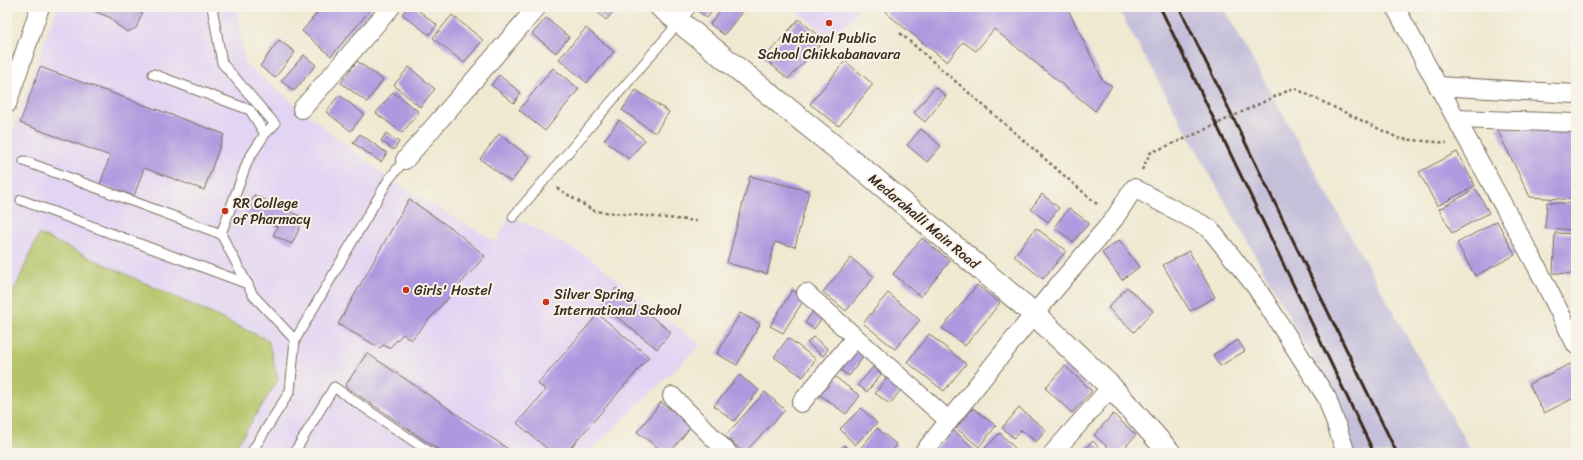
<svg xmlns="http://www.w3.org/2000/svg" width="1583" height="460" font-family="Sriracha,sans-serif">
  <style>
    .built { fill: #e2d4f3 }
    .industrial { fill: #c5c0da }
    .green { fill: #b3c568; stroke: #777843 }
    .building { fill: #ae99df }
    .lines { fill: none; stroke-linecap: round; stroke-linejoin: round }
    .service-casing { stroke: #7a6d5d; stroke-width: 11 }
    .minor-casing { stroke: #7a6d5d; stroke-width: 20 }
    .tertiary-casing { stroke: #7a6d5d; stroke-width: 24 }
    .path { stroke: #7a6d5d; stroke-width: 2.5; stroke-dasharray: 3 3; stroke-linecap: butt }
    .service { stroke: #fff; stroke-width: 9 }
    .minor { stroke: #fff; stroke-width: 18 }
    .tertiary { stroke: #fff; stroke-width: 22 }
    .rail { stroke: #3b2a1e; stroke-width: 3 }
    .path-bridge { stroke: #7a6d5d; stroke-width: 2.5; stroke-dasharray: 3 3; stroke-linecap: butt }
    .poi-dot { fill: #c8321e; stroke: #f7f3e8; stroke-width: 1.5 }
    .labels { text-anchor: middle; stroke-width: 4; stroke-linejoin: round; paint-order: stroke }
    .poi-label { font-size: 14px; fill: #3b2a1e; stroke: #f7f3e8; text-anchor: start }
    .street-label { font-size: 14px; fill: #3b2a1e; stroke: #f7f3e8 }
  </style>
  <rect width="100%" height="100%" fill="#f7f3e8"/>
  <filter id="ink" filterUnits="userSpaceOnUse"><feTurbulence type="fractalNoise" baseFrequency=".025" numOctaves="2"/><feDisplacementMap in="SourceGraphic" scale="8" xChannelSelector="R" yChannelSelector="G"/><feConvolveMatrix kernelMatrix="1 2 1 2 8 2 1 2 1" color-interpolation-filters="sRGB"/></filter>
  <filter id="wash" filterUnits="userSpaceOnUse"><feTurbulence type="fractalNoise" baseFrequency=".012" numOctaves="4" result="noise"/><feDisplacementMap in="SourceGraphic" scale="16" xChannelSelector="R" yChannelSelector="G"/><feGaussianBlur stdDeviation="0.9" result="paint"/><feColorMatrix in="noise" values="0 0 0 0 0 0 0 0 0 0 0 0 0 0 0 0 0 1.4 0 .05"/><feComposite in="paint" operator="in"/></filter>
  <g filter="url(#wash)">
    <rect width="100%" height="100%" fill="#efe9d1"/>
    <!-- built -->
    <g class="built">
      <path d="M57 7H237L245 64 389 179 496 242 511 214 513 217 590 258 700 345 588 453H7V150Z"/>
      <path d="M791 7H862L831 38Z"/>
    </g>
    <!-- industrial -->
    <path class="industrial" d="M1117 7H1223L1472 453H1354L1336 401Z"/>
    <!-- green -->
    <path class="green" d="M39 234 268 340 278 380 232 453H7V307Z"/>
    <g id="blocks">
      <!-- building -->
      <g class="building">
        <path d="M84 7H145L136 28 127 32 116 24 111 18Z"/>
        <path d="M322 7H373L331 56 302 31Z"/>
        <path d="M408 7H414L437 25 429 35 402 14Z"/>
        <path d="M594 7H618L606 20 593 8Z"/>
        <path d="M702 7H716L707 18 698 11Z"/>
        <path d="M723 7H746L724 35 710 24Z"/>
        <path d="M890 7H1067L1103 81 1112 86 1095 111 994 29 976 51 963 42 947 62 886 13Z"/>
        <path d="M452 15 483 40 464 63 433 38Z"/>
        <path d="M546 18 569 37 556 53 532 34Z"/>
        <path d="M799 19 824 41 788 79 764 58Z"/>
        <path d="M586 28 614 52 587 83 559 59Z"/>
        <path d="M279 40 295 52 275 78 260 66Z"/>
        <path d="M304 55 316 65 294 91 281 81Z"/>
        <path d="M357 61 383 80 367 102 341 83Z"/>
        <path d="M845 61 873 84 839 126 810 104Z"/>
        <path d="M40 67 224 134 204 190 144 168 134 196 100 184 110 156 20 123Z"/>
        <path d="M409 67 435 89 420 107 394 85Z"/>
        <path d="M553 68 579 89 545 131 519 110Z"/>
        <path d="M499 75 521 93 514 103 491 85Z"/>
        <path d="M935 87 946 96 925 122 914 113Z"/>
        <path d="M636 90 669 112 655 133 622 110Z"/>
        <path d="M393 92 419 112 402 133 376 113Z"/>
        <path d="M339 95 364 114 351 131 326 112Z"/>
        <path d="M619 120 645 140 629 159 604 140Z"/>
        <path d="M1496 127 1576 129V200L1530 197Z"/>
        <path d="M921 129 941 146 927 162 907 145Z"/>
        <path d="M386 133 399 142 394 150 381 141Z"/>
        <path d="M360 134 387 153 381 162 353 143Z"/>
        <path d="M499 134 530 157 511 182 480 159Z"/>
        <path d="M1457 152 1475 186 1437 206 1419 172Z"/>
        <path d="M750 176 809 191 795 247 775 242 767 274 727 263Z"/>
        <path d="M1476 189 1489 213 1452 233 1439 209Z"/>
        <path d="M1042 194 1059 208 1048 222 1031 209Z"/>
        <path d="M254 195 304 218 292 244 273 235 277 227 246 213Z"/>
        <path d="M409 199 455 231 485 256 411 340 403 334 389 348 383 345 380 348 338 324Z"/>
        <path d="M1547 202 1576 204V230L1545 228Z"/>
        <path d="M1069 208 1089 223 1073 242 1054 227Z"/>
        <path d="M1497 221 1515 255 1475 276 1457 243Z"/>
        <path d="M1036 228 1066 251 1043 279 1014 256Z"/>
        <path d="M1555 233 1576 234V274L1553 273Z"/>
        <path d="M922 238 950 261 921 297 893 274Z"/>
        <path d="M1119 240 1139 267 1122 280 1102 253Z"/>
        <path d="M1189 251 1215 297 1190 311 1163 265Z"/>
        <path d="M851 258 874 277 846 311 823 292Z"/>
        <path d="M977 285 1000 303 965 346 942 328Z"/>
        <path d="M1127 287 1153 311 1134 332 1108 308Z"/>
        <path d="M616 288 671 332 657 349 602 305Z"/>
        <path d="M792 290 805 298 783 333 770 326Z"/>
        <path d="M888 293 920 320 895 349 863 323Z"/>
        <path d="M814 310 823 317 814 329 805 323Z"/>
        <path d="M740 313 760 324 737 365 717 354Z"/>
        <path d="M598 314 649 357 566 453H552L517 423 546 390 538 384Z"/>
        <path d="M929 334 966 364 944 391 907 362Z"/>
        <path d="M813 337 828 349 823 356 807 343Z"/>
        <path d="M788 338 816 359 803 377 774 357Z"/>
        <path d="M1238 340 1245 351 1220 366 1213 355Z"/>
        <path d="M854 349 864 356 849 376 839 369Z"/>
        <path d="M367 353 514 453H444L432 445 345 386Z"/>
        <path d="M1570 364 1576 375V397L1544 413 1529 384Z"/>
        <path d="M1065 366 1092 391 1072 413 1045 388Z"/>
        <path d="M873 367 881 374 867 392 858 385Z"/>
        <path d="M739 375 759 390 734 421 714 406Z"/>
        <path d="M834 376 860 396 846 414 820 395Z"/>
        <path d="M888 377 902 388 890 404 875 393Z"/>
        <path d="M765 392 785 410 744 453 725 436Z"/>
        <path d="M661 402 692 425 670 453H665L637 432Z"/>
        <path d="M861 408 877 423 855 445 840 429Z"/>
        <path d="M973 408 996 426 979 447 956 428Z"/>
        <path d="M1019 408 1046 430 1036 442 1021 430 1014 438 1002 428Z"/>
        <path d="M1113 414 1136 435 1120 453H1114L1094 435Z"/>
        <path d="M877 428 897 445 890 453H865L860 449Z"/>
        <path d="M953 430 979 453H940L935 449Z"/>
        <path d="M1000 433 1020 453H986L983 450Z"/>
        <path d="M1093 441 1104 453H1080Z"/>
        <path d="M844 445 852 453H836Z"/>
      </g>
    </g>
  </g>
  <g filter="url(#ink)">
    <use href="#blocks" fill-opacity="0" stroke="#7a6d5d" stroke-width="1"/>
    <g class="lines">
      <!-- service casing -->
      <g class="service-casing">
        <g id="service">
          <path d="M212 7 222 63 275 124 265 134 248 160 221 234"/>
          <path d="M153 74 250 110 265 134"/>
          <path d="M24 161 221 234 253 295 295 340 290 391 251 453"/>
          <path d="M21 200 248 284"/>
          <path d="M513 217 692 7"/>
          <path d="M295 340 389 179 405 160"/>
          <path d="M294 453 334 387 431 453"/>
        </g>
      </g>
      <!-- minor casing -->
      <g class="minor-casing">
        <g id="minor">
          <path d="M1395 7 1537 267 1576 345"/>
          <path d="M1438 86 1576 94"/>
          <path d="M7 104 40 7"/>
          <path d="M302 109 391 7"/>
          <path d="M1456 119 1576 123"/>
          <path d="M405 160 537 7"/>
          <path d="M806 293 949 421"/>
          <path d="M672 396 728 453"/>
          <path d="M801 403 855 338"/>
          <path d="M923 453 1034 314 1114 219 1134 188 1209 228 1256 287 1327 398 1346 453"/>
          <path d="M1053 453 1111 387"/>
        </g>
      </g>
      <!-- tertiary casing -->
      <g class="tertiary-casing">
        <path id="tertiary" d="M661 7 870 175 1034 314 1111 387 1170 453"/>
      </g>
      <!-- path -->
      <g class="path">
        <path d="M900 33 1098 205"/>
        <path d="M1246 110 1294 88 1400 139 1447 143"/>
        <path d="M1142 170 1150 153 1189 137 1219 123"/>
        <path d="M557 188 594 211 698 221"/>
      </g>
      <!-- service -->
      <use href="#service" class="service"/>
      <!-- minor -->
      <use href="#minor" class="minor"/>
      <!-- tertiary -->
      <use href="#tertiary" class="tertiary"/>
      <!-- rail -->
      <g class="rail">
        <path d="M1160 7 1374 453"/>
        <path d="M1179 7 1397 453"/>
      </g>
      <!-- path-bridge -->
      <path class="path-bridge" d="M1219 123 1246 110"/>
    </g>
  </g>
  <!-- markers -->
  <g class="poi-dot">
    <circle cx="829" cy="23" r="4"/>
    <circle cx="225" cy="211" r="4"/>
    <circle cx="406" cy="290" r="4"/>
    <circle cx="546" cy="302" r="4"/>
  </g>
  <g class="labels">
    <!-- poi labels -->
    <g class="poi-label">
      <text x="829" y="43" text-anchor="middle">National Public<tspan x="829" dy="16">School Chikkabanavara</tspan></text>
      <text x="233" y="208">RR College<tspan x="233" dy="16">of Pharmacy</tspan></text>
      <text x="414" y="295">Girls' Hostel</text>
      <text x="554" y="299">Silver Spring<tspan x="554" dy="16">International School</tspan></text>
    </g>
    <!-- street labels -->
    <g class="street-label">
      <text transform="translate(924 221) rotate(40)" y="5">Medarahalli Main Road</text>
    </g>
  </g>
  <!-- margin -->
  <rect width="1583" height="460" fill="none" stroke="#f7f3e8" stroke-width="24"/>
</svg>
